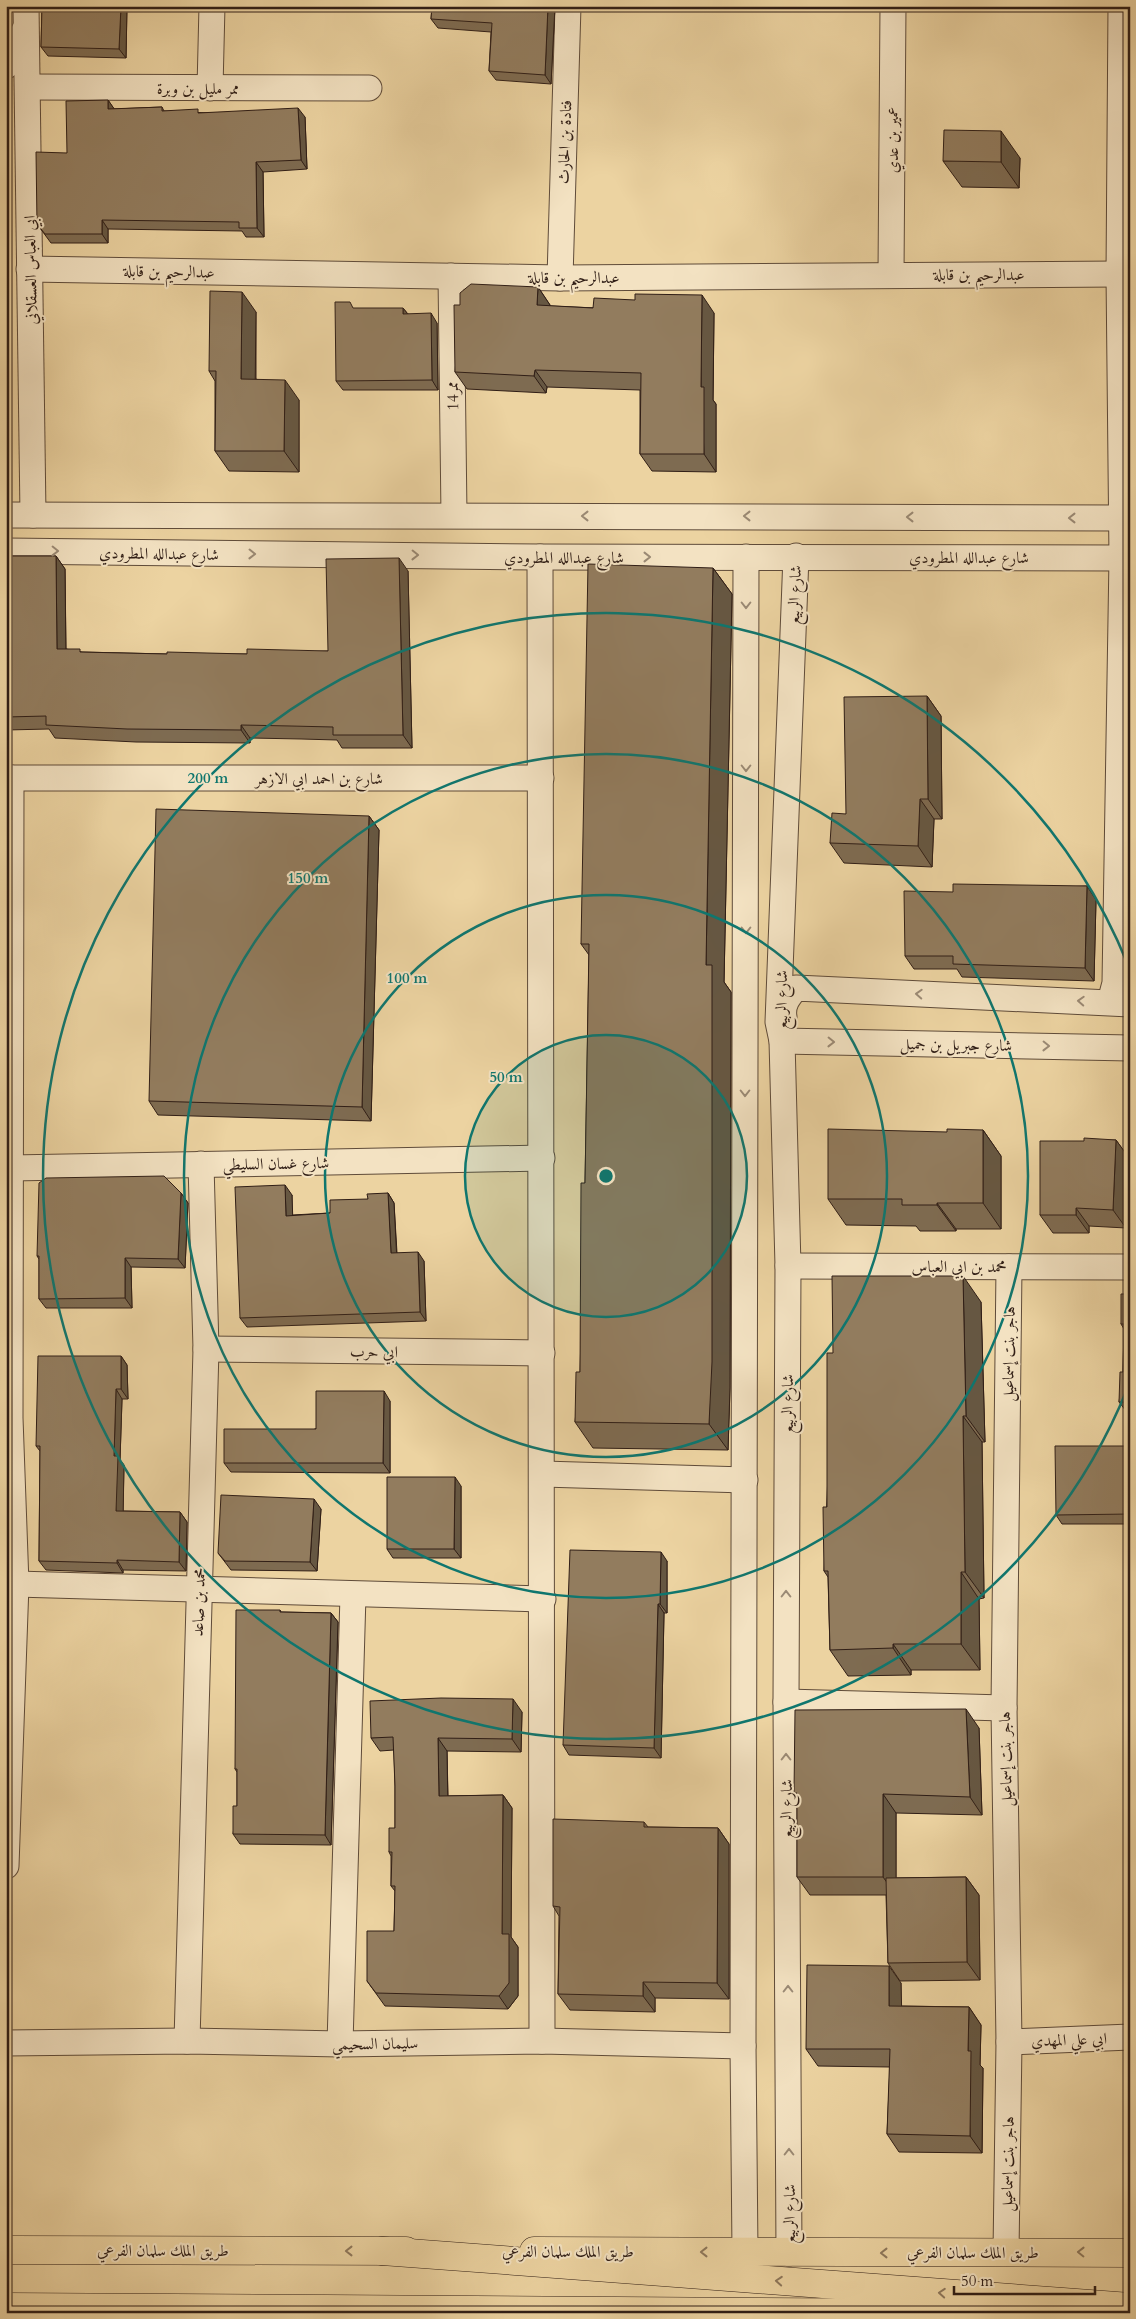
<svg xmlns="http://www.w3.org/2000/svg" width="1136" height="2319" font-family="Cardo,Amiri,serif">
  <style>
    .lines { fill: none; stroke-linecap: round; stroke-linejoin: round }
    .minor-casing { stroke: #5f4b39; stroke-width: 27 }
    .major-casing { stroke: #301e16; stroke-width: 29 }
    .highway-casing { stroke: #301e16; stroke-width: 29 }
    .minor { stroke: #f3e2c2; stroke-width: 25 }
    .major { stroke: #ecd3a1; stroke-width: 28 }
    .highway { stroke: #ecd3a1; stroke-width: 28 }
    .wall { fill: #7e6b51; stroke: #301e16 }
    .shaded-wall { fill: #665742; stroke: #301e16 }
    .building { fill: #927c5e; stroke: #301e16 }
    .oneway { stroke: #9b8a75 }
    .oneway2 { stroke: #8e785c }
    .ring { fill: none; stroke: #0f766e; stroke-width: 2.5 }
    .labels { text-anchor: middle; stroke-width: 4; stroke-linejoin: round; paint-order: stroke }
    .street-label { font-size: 16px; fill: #301e16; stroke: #f3e2c2 }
    .centre { fill: #0f766e; stroke: #f3e2c2; stroke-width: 2.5 }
    .ring-label { font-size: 15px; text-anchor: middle; font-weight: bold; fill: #0f766e; stroke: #f3e2c2; stroke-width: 4; stroke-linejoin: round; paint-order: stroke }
  </style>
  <rect width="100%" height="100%" fill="#ecd3a1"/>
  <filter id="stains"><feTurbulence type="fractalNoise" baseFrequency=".004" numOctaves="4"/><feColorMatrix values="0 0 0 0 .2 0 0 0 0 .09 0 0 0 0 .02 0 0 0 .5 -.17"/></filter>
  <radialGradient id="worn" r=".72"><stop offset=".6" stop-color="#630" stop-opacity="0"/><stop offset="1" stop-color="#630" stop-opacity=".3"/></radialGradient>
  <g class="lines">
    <!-- minor casing -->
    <g class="minor-casing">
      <g id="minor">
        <path d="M26 6 33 515"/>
        <path d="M6 66 25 29"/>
        <path d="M28 87 369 88"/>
        <path d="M210 88 212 6"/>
        <path d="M29 269 560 278 1119 274"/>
        <path d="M891 274 893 6"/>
        <path d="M451 276 454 515"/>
        <path d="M560 278 568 6"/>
        <path d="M6 515 1121 518"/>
        <path d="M6 551 540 557 1122 558"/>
        <path d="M540 557 542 2041"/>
        <path d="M6 778H541"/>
        <path d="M1110 1002 1115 983 1122 558 1119 274 1121 6"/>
        <path d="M784 1017C782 1005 788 997 796 988L1130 1004"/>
        <path d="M782 1041 1130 1048"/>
        <path d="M11 1168 542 1158"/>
        <path d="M788 1266 1130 1267"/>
        <path d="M206 1349 542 1353"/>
        <path d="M543 1474 745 1480"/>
        <path d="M16 1584 543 1599"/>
        <path d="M786 1702 1004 1708"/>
        <path d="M6 1866 16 1584 10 1418 11 778"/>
        <path d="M187 2041 206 1349 201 1164"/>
        <path d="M1009 2042 1130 2037"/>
        <path d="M6 2043 187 2041 340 2044 542 2041 743 2046"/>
        <path d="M340 2044 353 1595"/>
        <path d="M745 2252 743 2046 746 557"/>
        <path d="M1006 2252 1009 2042 1004 1708 1009 1267"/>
        <path d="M789 2253 786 1702 788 1266 782 1041 778 1022 796 556"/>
      </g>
    </g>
    <!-- major casing -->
    <g class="major-casing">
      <g id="major">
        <path d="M6 2250 406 2251"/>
        <path d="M534 2251 1130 2253"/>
      </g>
    </g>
    <!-- highway casing -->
    <g class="highway-casing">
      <g id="highway">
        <path d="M382 2251 1130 2307"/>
        <path d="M6 2307 936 2313"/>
      </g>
    </g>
    <!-- minor -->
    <use href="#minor" class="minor"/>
    <!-- major -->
    <use href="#major" class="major"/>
    <!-- highway -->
    <use href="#highway" class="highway"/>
  </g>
  <!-- wall -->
  <g class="wall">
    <path d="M42 6H127L126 58 48 56 41 47Z"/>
    <path d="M432 6H555L551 84 496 80 489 71 491 32 438 28 431 19Z"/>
    <path d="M108 100 114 109 162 107 164 111 305 117 307 169 263 172 264 237H246L242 231 108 229V243H51L37 224 67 153Z"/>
    <path d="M1020 158 1019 188 962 187 943 161Z"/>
    <path d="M538 287 550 305V306L714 313 713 400 716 404V472L652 471 640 454V390L547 387 546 393 467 389 455 372 460 305Z"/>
    <path d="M403 308 408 314 437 323 438 390H343L336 381Z"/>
    <path d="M256 312V379L299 400V472L229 471 215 451V381L209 371Z"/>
    <path d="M6 556H56L65 569 66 649 82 652 167 654H247L328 651 408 571 412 748H342L337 740 301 739 250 738V743L136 742 55 738 49 729 6 730Z"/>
    <path d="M713 568 732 594 724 982 731 992 730 1388 728 1450 593 1448 575 1422 580 1372 585 1183 589 955 581 944Z"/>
    <path d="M927 696 941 716 942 819H934L932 867 844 863 830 843 846 814Z"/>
    <path d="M369 816 379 830 371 1121 158 1115 149 1101Z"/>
    <path d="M1087 886 1096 900 1094 981 962 977 957 969H914L905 956 953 892Z"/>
    <path d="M983 1130 1001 1156V1229H956V1231H920L916 1226 846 1225 828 1199Z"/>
    <path d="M1116 1140 1129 1158 1126 1228 1089 1226V1233H1053L1040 1215 1084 1141Z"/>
    <path d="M181 1193 188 1203 185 1268 131 1267 132 1308H46L39 1299V1259L37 1256Z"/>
    <path d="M388 1193 394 1203 397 1253 424 1261 426 1321 247 1327 240 1318 292 1195V1215L330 1213 368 1199Z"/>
    <path d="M1130 1294V1411H1126L1119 1402 1123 1372 1124 1329 1121 1324Z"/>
    <path d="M981 1302 985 1442H982L984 1598 979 1599 980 1670H911V1675L848 1676 830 1650 828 1577 824 1571 833 1353Z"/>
    <path d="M121 1356 127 1365 128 1399H122L120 1460 124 1465 123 1511 180 1512 187 1522 186 1571 123 1570V1573L46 1570 39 1561 40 1451 36 1446Z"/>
    <path d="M390 1401V1473L231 1472 224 1463Z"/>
    <path d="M1130 1446V1524H1062L1056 1515Z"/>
    <path d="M461 1486V1558H393L387 1549Z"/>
    <path d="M321 1509 317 1571 231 1570 218 1553Z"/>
    <path d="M667 1561V1613H664L661 1758 569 1755 563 1745Z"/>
    <path d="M280 1610 281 1612 331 1613 338 1622 331 1845 240 1844 233 1834 237 1806V1772L235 1769Z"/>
    <path d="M522 1712 521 1752 447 1751 448 1796 503 1795 512 1808 511 1937 518 1947V1996L508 2009 385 2006 367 1981 394 1931 395 1891 391 1886V1856L389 1852 395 1828V1786L394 1750 380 1751 371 1738Z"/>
    <path d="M979 1728 982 1815 896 1813V1878L966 1877 979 1895 980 1980 900 1981 888 1963 886 1895H810L797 1877V1797L794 1793Z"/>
    <path d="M644 1822 648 1827 718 1828 729 1844V1999L655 1998V2012L570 2010 558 1994 559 1916 553 1906Z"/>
    <path d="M901 1983V2006L969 2007 981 2025 980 2065 983 2068 982 2153 899 2152 887 2134 890 2067 818 2066 806 2049Z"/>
  </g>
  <!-- shaded-wall -->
  <g class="shaded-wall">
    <path d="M121 6H127L126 58 119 49Z"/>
    <path d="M548 6H555L551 84 545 75Z"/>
    <path d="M108 100 115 110 108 109Z"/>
    <path d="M298 108 305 117 307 169 301 160Z"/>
    <path d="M1001 131 1020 158 1019 188 1001 162Z"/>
    <path d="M256 162 263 172 264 237 257 228Z"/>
    <path d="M102 220 108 229V243L102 234Z"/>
    <path d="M538 287 550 305V323L537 305Z"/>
    <path d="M242 292 256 312 255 400 241 379Z"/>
    <path d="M702 295 714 313 713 400 716 404V472L704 454 701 387Z"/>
    <path d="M403 308 410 317 403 314Z"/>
    <path d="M431 313 437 323 438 390 432 380Z"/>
    <path d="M535 370 547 387 546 393 534 376Z"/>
    <path d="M285 380 299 400V472L284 451Z"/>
    <path d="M56 556 65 569 66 662 57 649Z"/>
    <path d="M399 558 408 571 412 748 403 735Z"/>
    <path d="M713 568 732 594 724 982 731 992 730 1388 728 1450 709 1424 706 965Z"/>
    <path d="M927 696 941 716 942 819 928 799Z"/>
    <path d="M241 725 250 738V743L241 730Z"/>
    <path d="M920 799 934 819 932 867 918 846Z"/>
    <path d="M369 816 379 830 371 1121 362 1107Z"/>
    <path d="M1087 886 1096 900 1094 981 1085 968Z"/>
    <path d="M983 1130 1001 1156V1229L983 1203Z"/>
    <path d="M1116 1140 1129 1158 1126 1228 1113 1210Z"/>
    <path d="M285 1185 292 1195 293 1225 286 1216Z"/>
    <path d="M181 1193 188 1203 185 1268 178 1259Z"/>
    <path d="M388 1193 394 1203 397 1262 391 1253Z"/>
    <path d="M937 1203 956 1229V1231L937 1205Z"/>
    <path d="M1076 1208 1089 1226V1233L1076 1215Z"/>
    <path d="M418 1252 424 1261 426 1321 420 1312Z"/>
    <path d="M125 1258 131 1267 132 1308 125 1298Z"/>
    <path d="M963 1276 981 1302 985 1442 966 1416Z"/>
    <path d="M121 1356 127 1365 128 1399 121 1389Z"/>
    <path d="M116 1389 122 1399 120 1460 124 1465 123 1520 116 1511 114 1456Z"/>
    <path d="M384 1391 390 1401V1473L383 1463Z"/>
    <path d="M963 1416 982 1442 984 1598 965 1572Z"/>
    <path d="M455 1477 461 1486V1558L454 1549Z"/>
    <path d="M314 1499 321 1509 317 1571 310 1562Z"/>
    <path d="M180 1512 187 1522 186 1571 179 1562Z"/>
    <path d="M661 1552 667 1561V1613L660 1604Z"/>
    <path d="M117 1560 123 1570V1573L117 1563Z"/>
    <path d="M961 1572 979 1599 980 1670 961 1644Z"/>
    <path d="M658 1604 664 1613 661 1758 654 1748Z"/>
    <path d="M331 1613 338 1622 331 1845 325 1835Z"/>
    <path d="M893 1644 911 1670V1675L893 1648Z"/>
    <path d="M513 1699 522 1712 521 1752 512 1739Z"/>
    <path d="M966 1709 979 1728 982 1815 970 1797Z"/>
    <path d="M438 1738 447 1751 448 1809 439 1796Z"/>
    <path d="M883 1794 896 1813V1895L883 1877Z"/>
    <path d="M503 1795 512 1808 511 1937 518 1947V1996L508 2009 499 1996 502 1934Z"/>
    <path d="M718 1828 729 1844V1999L717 1983Z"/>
    <path d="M966 1877 979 1895 980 1980 967 1962Z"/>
    <path d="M889 1966 901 1983 902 2023 889 2006Z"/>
    <path d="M643 1982 655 1998V2012L643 1996Z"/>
    <path d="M969 2007 981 2025 980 2065 983 2068 982 2153 970 2136 968 2051Z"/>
  </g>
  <!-- building -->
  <g class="building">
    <path d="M42 6H121L119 49 41 47Z"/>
    <path d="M432 6H548L545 75 489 71 492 23 431 19Z"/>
    <path d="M108 100V109L162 107V111L198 109V113L298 108 301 160 256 162 257 228H239V222L102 220V234H45L37 224 36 152 67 153 66 101Z"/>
    <path d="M944 130 1001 131V162L943 161Z"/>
    <path d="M471 284 538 287 537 305 593 308 594 298 635 300V294L702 295 701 387H704V454H640L641 373 535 370 534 376 455 372 454 305H460V293Z"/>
    <path d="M210 291 242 292 241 379 285 380 284 451H215L216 371H209Z"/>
    <path d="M335 302H350L353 308H403V314L431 313 432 380 336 381Z"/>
    <path d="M6 556H56L57 649H80V652L167 654V652L247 654V649L328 651 326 559 399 558 403 735H333V727L291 726 241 725V730L127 729 46 725V716L6 717Z"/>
    <path d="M588 564 713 568 706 965H712V1362L709 1424 575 1422 576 1372H580L581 1183H585L589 944H581Z"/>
    <path d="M927 696 928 799H920L918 846 830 843 832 813 846 814 844 697Z"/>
    <path d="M156 809 369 816 362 1107 149 1101Z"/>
    <path d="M953 884 1087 886 1085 968 953 964V956H905L904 891 953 892Z"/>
    <path d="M828 1129 947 1132V1129L983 1130V1203H937V1205H902V1199H828Z"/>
    <path d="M1084 1138 1116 1140 1113 1210 1076 1208V1215H1040V1141H1084Z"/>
    <path d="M164 1176 181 1193 178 1259 125 1258V1298L39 1299V1256H37L39 1183 46 1178Z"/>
    <path d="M285 1185 286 1216 330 1213V1200L368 1199 367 1194 388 1193 391 1253 418 1252 420 1312 240 1318 235 1187Z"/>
    <path d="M832 1276H963L966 1416H963L965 1572H961V1644H893V1648L830 1650 828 1571H824L823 1507H827V1353H833Z"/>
    <path d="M1121 1294H1130V1402H1119L1120 1372H1123L1124 1324H1121Z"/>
    <path d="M38 1356H121V1389H116L114 1456H118L116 1511 180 1512 179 1562 117 1560V1563L39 1561 40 1446H36Z"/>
    <path d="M316 1391H384L383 1463H224V1429H316Z"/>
    <path d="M1055 1446H1130V1514L1056 1515Z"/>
    <path d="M387 1477H455L454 1549H387Z"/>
    <path d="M221 1495 314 1499 310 1562 225 1561 218 1553Z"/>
    <path d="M570 1550 661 1552 660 1604H658L654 1748 563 1745Z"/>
    <path d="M236 1610H280V1612L331 1613 325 1835 233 1834V1806H237V1769H235Z"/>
    <path d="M441 1698 513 1699 512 1739 438 1738 439 1796 503 1795 502 1934H509V1983L499 1996 376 1993 367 1981V1931H394L395 1886H391L392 1852H389V1828H395V1786L393 1737 371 1738 370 1701Z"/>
    <path d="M966 1709 970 1797 883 1794V1877H797V1793H794L795 1710Z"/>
    <path d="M553 1819 644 1822V1827L718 1828 717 1983 643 1982V1996L558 1994 560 1907 553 1906Z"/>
    <path d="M966 1877 967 1962 888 1963 886 1878Z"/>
    <path d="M807 1965 889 1966V2006L969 2007 968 2051H971L970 2136 887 2134 890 2049H806Z"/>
  </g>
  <!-- one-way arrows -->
  <defs><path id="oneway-chevron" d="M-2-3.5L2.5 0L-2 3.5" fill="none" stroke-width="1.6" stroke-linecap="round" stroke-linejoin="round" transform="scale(1.25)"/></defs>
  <g class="oneway">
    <use href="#oneway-chevron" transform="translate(585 516) rotate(-180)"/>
    <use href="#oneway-chevron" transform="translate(747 516) rotate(-180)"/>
    <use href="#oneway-chevron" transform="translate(910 517) rotate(-180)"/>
    <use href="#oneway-chevron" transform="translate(1072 518) rotate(-180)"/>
    <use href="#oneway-chevron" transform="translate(55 551) rotate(1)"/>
    <use href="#oneway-chevron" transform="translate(252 554) rotate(1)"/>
    <use href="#oneway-chevron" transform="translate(415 555) rotate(1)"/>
    <use href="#oneway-chevron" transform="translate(647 557)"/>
    <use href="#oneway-chevron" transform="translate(746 605) rotate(90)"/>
    <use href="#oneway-chevron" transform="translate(746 768) rotate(90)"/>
    <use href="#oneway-chevron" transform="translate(746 930) rotate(90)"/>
    <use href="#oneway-chevron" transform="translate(919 994) rotate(-177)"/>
    <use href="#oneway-chevron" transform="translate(1081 1001) rotate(-177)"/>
    <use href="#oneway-chevron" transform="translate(831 1042) rotate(1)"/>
    <use href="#oneway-chevron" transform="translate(1046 1046) rotate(1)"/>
    <use href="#oneway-chevron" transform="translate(745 1093) rotate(90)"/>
    <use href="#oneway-chevron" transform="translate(786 1594) rotate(-90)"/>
    <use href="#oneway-chevron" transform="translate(786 1757) rotate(-90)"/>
    <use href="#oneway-chevron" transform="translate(788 1989) rotate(-90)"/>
    <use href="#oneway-chevron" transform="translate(789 2152) rotate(-90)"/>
  </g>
  <g class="oneway2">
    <use href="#oneway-chevron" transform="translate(349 2251) rotate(-180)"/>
    <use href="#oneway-chevron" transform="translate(704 2252) rotate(-180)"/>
    <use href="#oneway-chevron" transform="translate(1081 2252) rotate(-179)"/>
    <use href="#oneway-chevron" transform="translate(884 2253) rotate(180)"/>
    <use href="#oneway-chevron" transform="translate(779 2281) rotate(-176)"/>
    <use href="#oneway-chevron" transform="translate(942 2293) rotate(-176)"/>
  </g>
  <!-- distance rings -->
  <circle cx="606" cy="1176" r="141" fill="#0f766e" fill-opacity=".12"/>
  <g class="ring">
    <circle cx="606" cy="1176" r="141"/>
    <circle cx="606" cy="1176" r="281"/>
    <circle cx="606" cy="1176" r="422"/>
    <path d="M1128 1387A563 563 0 1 1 1128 965"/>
  </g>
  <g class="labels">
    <!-- street labels -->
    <g class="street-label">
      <text x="198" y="94">ممر مليل بن وبرة</text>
      <text transform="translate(892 140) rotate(-90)" y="6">عمير بن عدي</text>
      <text transform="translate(564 142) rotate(-88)" y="6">فتادة بن الحارث</text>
      <text transform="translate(30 270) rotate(-91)" y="6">ابي العباس العسقلاني</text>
      <text transform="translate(169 271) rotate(1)" y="6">عبدالرحيم بن قابلة</text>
      <text x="979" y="280">عبدالرحيم بن قابلة</text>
      <text x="574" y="283">عبدالرحيم بن قابلة</text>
      <text transform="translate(452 396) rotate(-91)" y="6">ممر14</text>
      <text transform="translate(159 553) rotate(1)" y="6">شارع عبدالله المطرودي</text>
      <text x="564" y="563">شارع عبدالله المطرودي</text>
      <text x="969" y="563">شارع عبدالله المطرودي</text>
      <text transform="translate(794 595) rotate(-88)" y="6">شارع الربيع</text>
      <text x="319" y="784">شارع بن احمد ابي الازهر</text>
      <text transform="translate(781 1000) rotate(-90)" y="6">شارع الربيع</text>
      <text transform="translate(956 1044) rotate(1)" y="6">شارع جبريل بن جميل</text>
      <text transform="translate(276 1163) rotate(-1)" y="6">شارع غسان السليطي</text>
      <text x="959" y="1272">محمد بن ابي العباس</text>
      <text transform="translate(374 1351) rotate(1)" y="6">ابي حرب</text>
      <text transform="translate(1008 1354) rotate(-89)" y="6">هاجر بنت إسماعيل</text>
      <text transform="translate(787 1404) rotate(-90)" y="6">شارع الربيع</text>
      <text transform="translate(198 1602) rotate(-88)" y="6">محمد بن صاعد</text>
      <text transform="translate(1005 1759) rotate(-91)" y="6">هاجر بنت إسماعيل</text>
      <text transform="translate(786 1809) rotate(-90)" y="6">شارع الربيع</text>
      <text transform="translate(1069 2039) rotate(-2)" y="6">ابي علي المهدي</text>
      <text transform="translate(375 2043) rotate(-1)" y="6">سليمان السحيمي</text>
      <text transform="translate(1007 2164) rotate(-89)" y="6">هاجر بنت إسماعيل</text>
      <text transform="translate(789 2214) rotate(-90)" y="6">شارع الربيع</text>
      <text x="163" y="2256">طريق الملك سلمان الفرعي</text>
      <text x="568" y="2257">طريق الملك سلمان الفرعي</text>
      <text x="973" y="2258">طريق الملك سلمان الفرعي</text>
    </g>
  </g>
  <circle cx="606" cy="1176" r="8" class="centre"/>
  <g class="ring-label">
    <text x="208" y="783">200 m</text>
    <text x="308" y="883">150 m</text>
    <text x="407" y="983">100 m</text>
    <text x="506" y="1082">50 m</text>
  </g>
  <!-- margin -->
  <rect width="1136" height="2319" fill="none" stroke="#ecd3a1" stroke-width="25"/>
  <rect x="8" y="8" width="1121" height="2304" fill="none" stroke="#301e16" stroke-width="2.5"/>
  <rect x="12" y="12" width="1111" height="2294" fill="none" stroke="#301e16"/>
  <!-- scale -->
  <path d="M954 2286v8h141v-8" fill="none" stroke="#301e16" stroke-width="2.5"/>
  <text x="961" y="2286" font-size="15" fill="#301e16" stroke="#f3e2c2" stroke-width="4" paint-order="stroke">50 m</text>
  <rect width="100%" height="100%" filter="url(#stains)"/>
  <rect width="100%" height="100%" fill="url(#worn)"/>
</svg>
